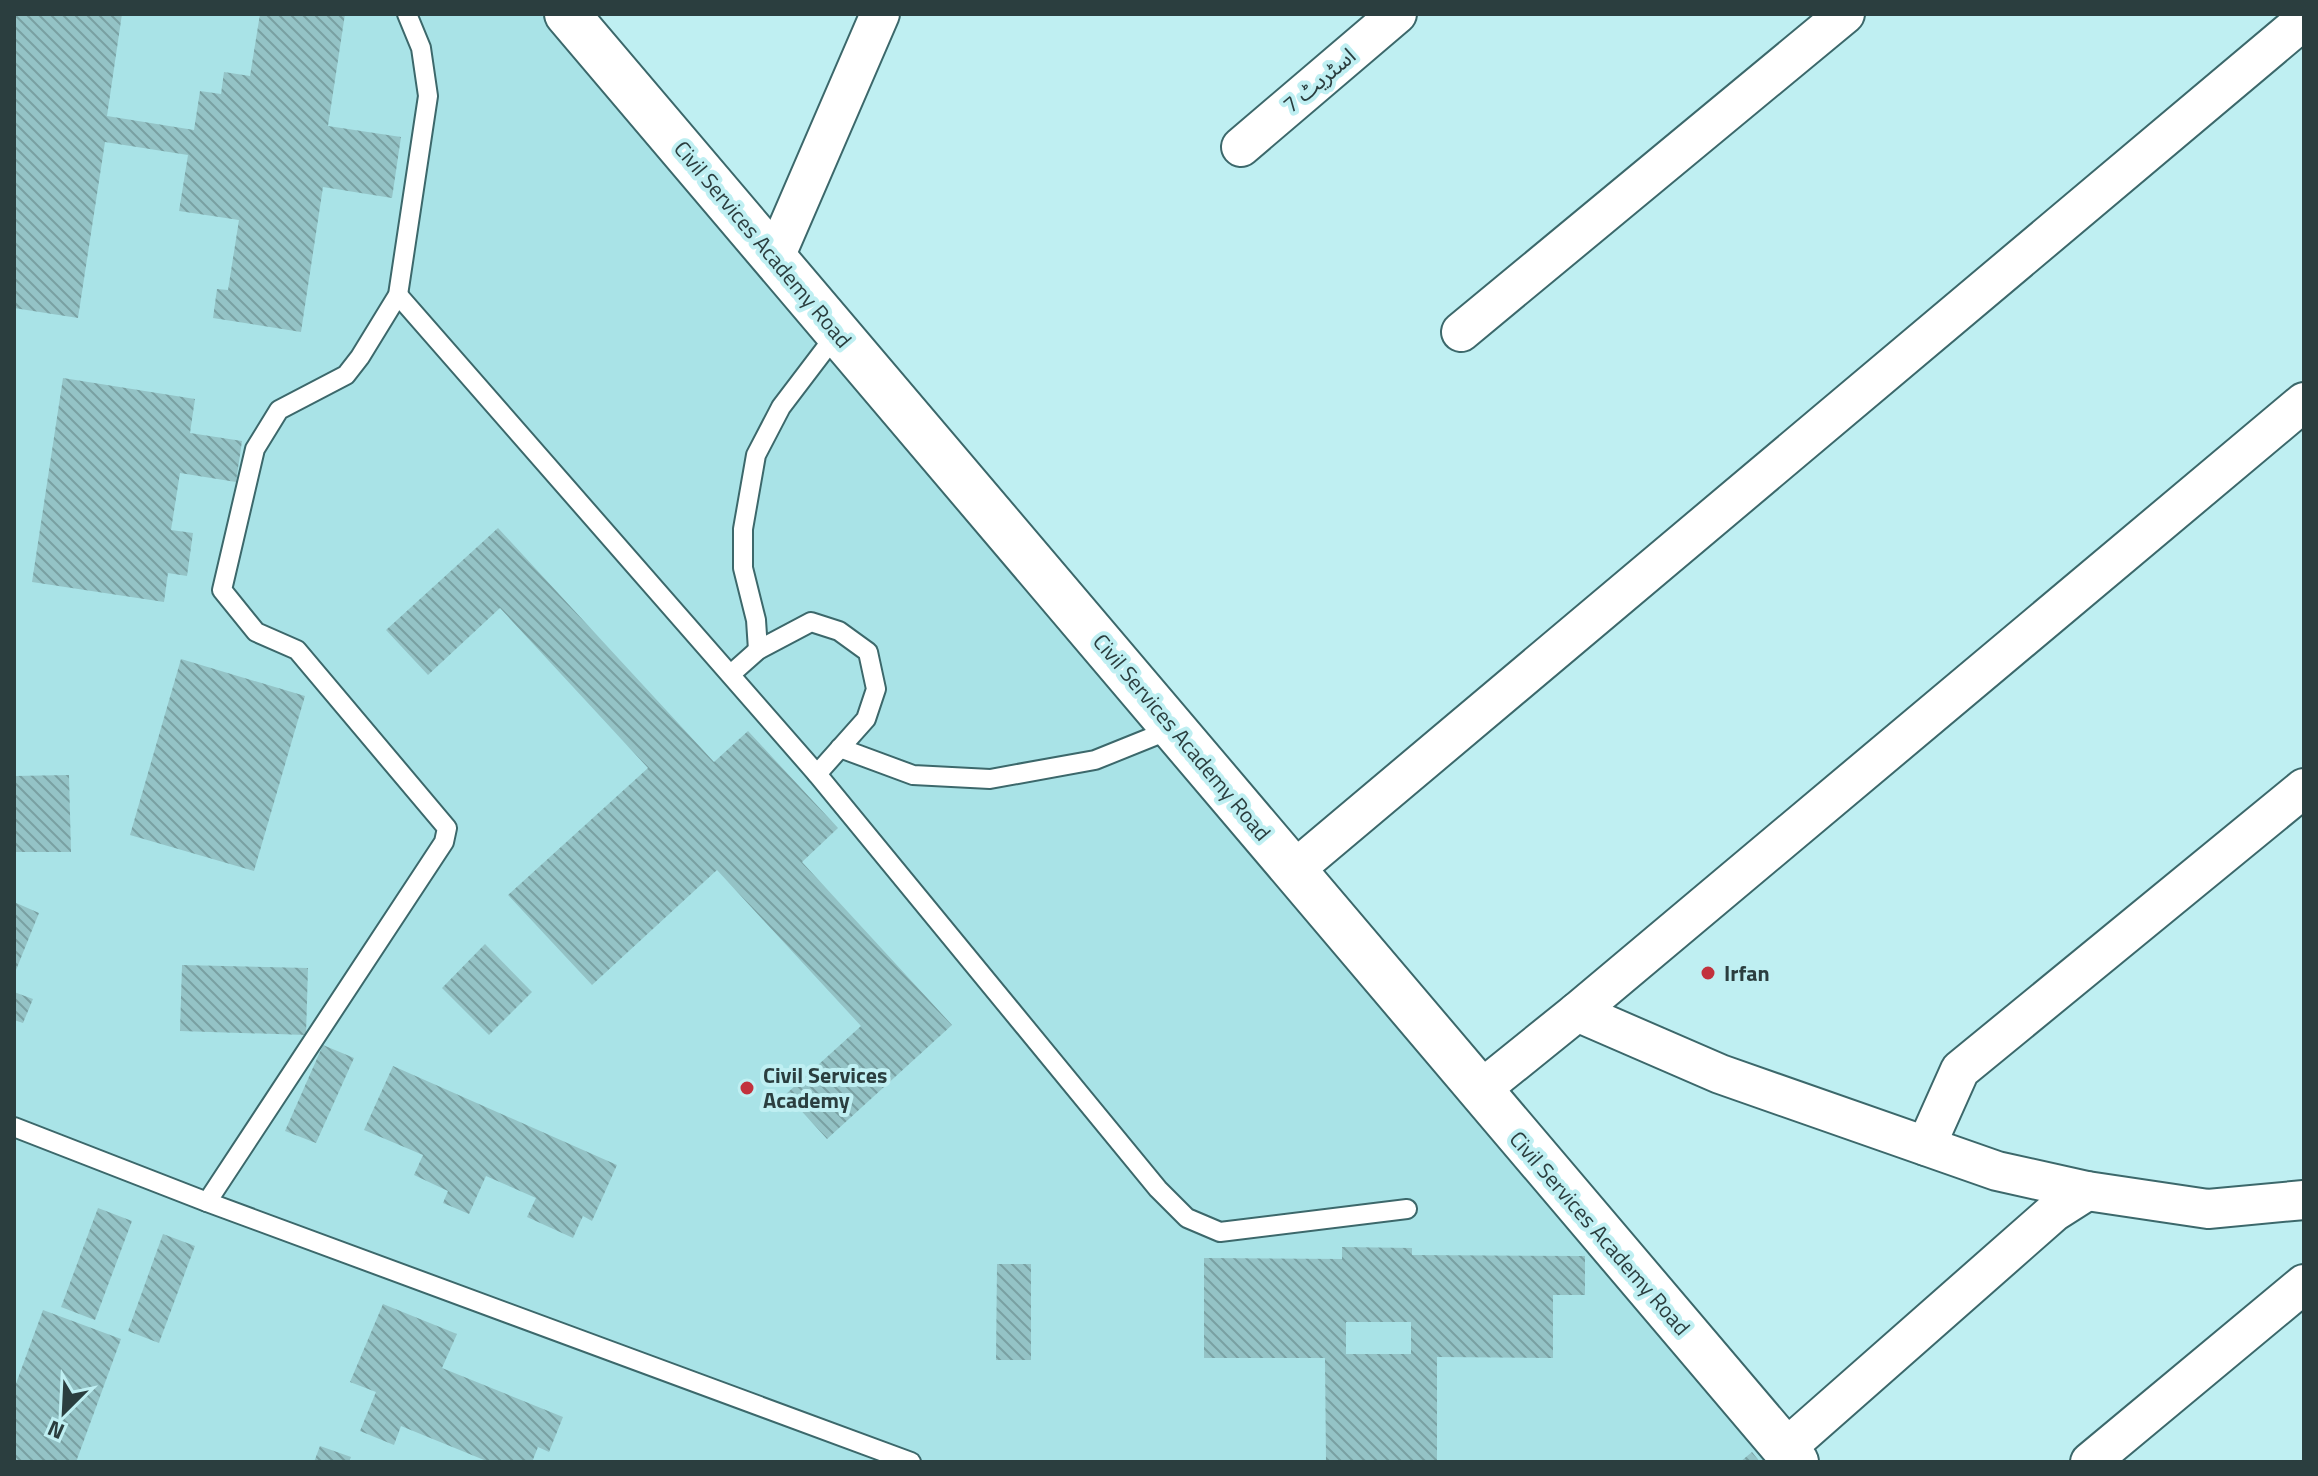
<svg xmlns="http://www.w3.org/2000/svg" width="2318" height="1476" font-family="'Titillium Web','Noto Sans Arabic',sans-serif">
  <style>
    .built { fill: #a9e3e7 }
    .building { fill: url(#building-back-hatch); fill-rule: evenodd }
    .lines { fill: none; stroke-linecap: round; stroke-linejoin: round }
    .lane-casing { stroke: #3c686b; stroke-width: 22 }
    .street-casing { stroke: #3c686b; stroke-width: 42 }
    .secondary-casing { stroke: #3c686b; stroke-width: 48 }
    .lane { stroke: #fff; stroke-width: 18 }
    .street { stroke: #fff; stroke-width: 38 }
    .secondary { stroke: #fff; stroke-width: 44 }
    .poi-dot { fill: #c2323d; stroke: #bfeff2; stroke-width: 3 }
    .labels { text-anchor: middle; stroke-width: 8; stroke-linejoin: round; paint-order: stroke }
    .street-label { font-size: 22px; fill: #2b3e3f; stroke: #bfeff2 }
    .poi-label { font-size: 22px; font-weight: bold; fill: #2b3e3f; stroke: #bfeff2; text-anchor: start }
  </style>
  <defs>
    <pattern id="building-back-hatch" width="6" height="6" patternUnits="userSpaceOnUse" patternTransform="scale(2)"><rect width="6" height="6" fill="#94c3c6"/><path d="M-1 5l2 2M0 0l6 6M5-1l2 2" fill="none" stroke="#79a0a2"/></pattern>
  </defs>
  <rect width="100%" height="100%" fill="#bfeff2"/>
  <!-- built -->
  <path class="built" d="M14 14H565L1796 1462H14Z"/>
  <!-- building -->
  <g class="building">
    <path d="M14 14H122L107 116 194 130 200 91 221 94 224 72 250 76 260 14H345L328 126 401 137 392 198 323 187 301 332 213 318 217 289 228 290 239 220 179 211 188 155 105 142 78 318 14 308Z"/>
    <path d="M63 378 195 399 190 433 242 441 236 482 180 473 171 530 193 533 187 576 168 573 164 602 32 582Z"/>
    <path d="M498 528 714 762 748 731 838 828 802 862 952 1025 827 1139 786 1094 861 1026 717 870 592 985 508 895 648 768 500 608 428 675 386 630Z"/>
    <path d="M181 659 305 696 254 871 130 835Z"/>
    <path d="M69 775 71 852H14V776Z"/>
    <path d="M14 902 39 913 14 975Z"/>
    <path d="M485 944 532 992 489 1035 442 988Z"/>
    <path d="M182 965 308 968 306 1035 180 1031Z"/>
    <path d="M14 992 33 999 23 1023 14 1020Z"/>
    <path d="M323 1045 354 1058 316 1143 285 1131Z"/>
    <path d="M393 1066 617 1165 592 1221 583 1216 573 1238 527 1217 536 1198 486 1176 469 1214 443 1203 448 1191 414 1175 423 1155 364 1130Z"/>
    <path d="M98 1208 132 1221 95 1320 61 1307Z"/>
    <path d="M163 1234 195 1246 159 1343 128 1331Z"/>
    <path d="M1342 1247 1412 1248V1255L1585 1256V1295H1553V1358L1437 1357V1462H1326L1325 1358H1204V1258L1342 1259ZM1346 1322H1411V1354H1346Z"/>
    <path d="M997 1264H1031V1360H996Z"/>
    <path d="M383 1304 457 1334 442 1368 563 1417 549 1452 538 1447 532 1462H489L401 1426 394 1445 360 1431 376 1392 350 1382Z"/>
    <path d="M43 1310 121 1339 76 1462H14V1389Z"/>
    <path d="M320 1446 351 1457 349 1462H314Z"/>
    <path d="M1752 1452 1760 1462H1740Z"/>
  </g>
  <g class="lines">
    <!-- lane casing -->
    <g class="lane-casing">
      <g id="lane">
        <path d="M398 295 817 774 1158 1189 1187 1218 1220 1232 1407 1209"/>
        <path d="M758 650 756 620 743 568V529L756 455 781 407 838 332"/>
        <path d="M731 674 758 650 811 622 839 631 868 652 876 689 866 719 817 774"/>
        <path d="M840 748 913 775 990 779 1095 760 1172 729"/>
        <path d="M14 1127 207 1202 911 1462"/>
        <path d="M207 1202 444 842 447 828 297 650 256 632 222 590 255 449 279 410 346 375 360 357 398 295 428 96 421 48 407 14"/>
      </g>
    </g>
    <!-- street casing -->
    <g class="street-casing">
      <g id="street">
        <path d="M1241 147 1397 14"/>
        <path d="M775 257 880 14"/>
        <path d="M1461 332 1845 14"/>
        <path d="M1294 870 2304 20"/>
        <path d="M1577 1012 1720 1074 1997 1171 2087 1191 2208 1209 2304 1200"/>
        <path d="M1479 1091 1577 1012 2304 402"/>
        <path d="M1926 1146 1960 1070 2304 788"/>
        <path d="M1785 1449 2054 1212 2087 1191"/>
        <path d="M2090 1462 2304 1284"/>
      </g>
    </g>
    <!-- secondary casing -->
    <g class="secondary-casing">
      <path id="secondary" d="M567 14 1796 1462"/>
    </g>
    <!-- lane -->
    <use href="#lane" class="lane"/>
    <!-- street -->
    <use href="#street" class="street"/>
    <!-- secondary -->
    <use href="#secondary" class="secondary"/>
  </g>
  <!-- markers -->
  <g class="poi-dot">
    <circle cx="1708" cy="973" r="8"/>
    <circle cx="747" cy="1088" r="8"/>
  </g>
  <g class="labels">
    <!-- street labels -->
    <g class="street-label">
      <text transform="translate(1319 80) rotate(-40)" y="8">اسٹریٹ 7</text>
      <text transform="translate(763 244) rotate(50)" y="8">Civil Services Academy Road</text>
      <text transform="translate(1182 737) rotate(50)" y="8">Civil Services Academy Road</text>
      <text transform="translate(1600 1233) rotate(49)" y="8">Civil Services Academy Road</text>
    </g>
    <!-- poi labels -->
    <g class="poi-label">
      <text x="1724" y="981">Irfan</text>
      <text x="763" y="1083">Civil Services<tspan x="763" dy="25">Academy</tspan></text>
    </g>
  </g>
  <!-- border -->
  <rect width="2318" height="1476" fill="none" stroke="#2b3e3f" stroke-width="32"/>
  <!-- north arrow -->
  <g transform="translate(64 1412) rotate(204)" stroke="#bfeff2" stroke-width="6" paint-order="stroke">
  <path d="M0-6L14 30L0 20L-14 30Z" fill="#2b3e3f"/>
  <text y="-12" font-size="22" font-weight="bold" text-anchor="middle" fill="#2b3e3f">N</text>
  </g>
</svg>
